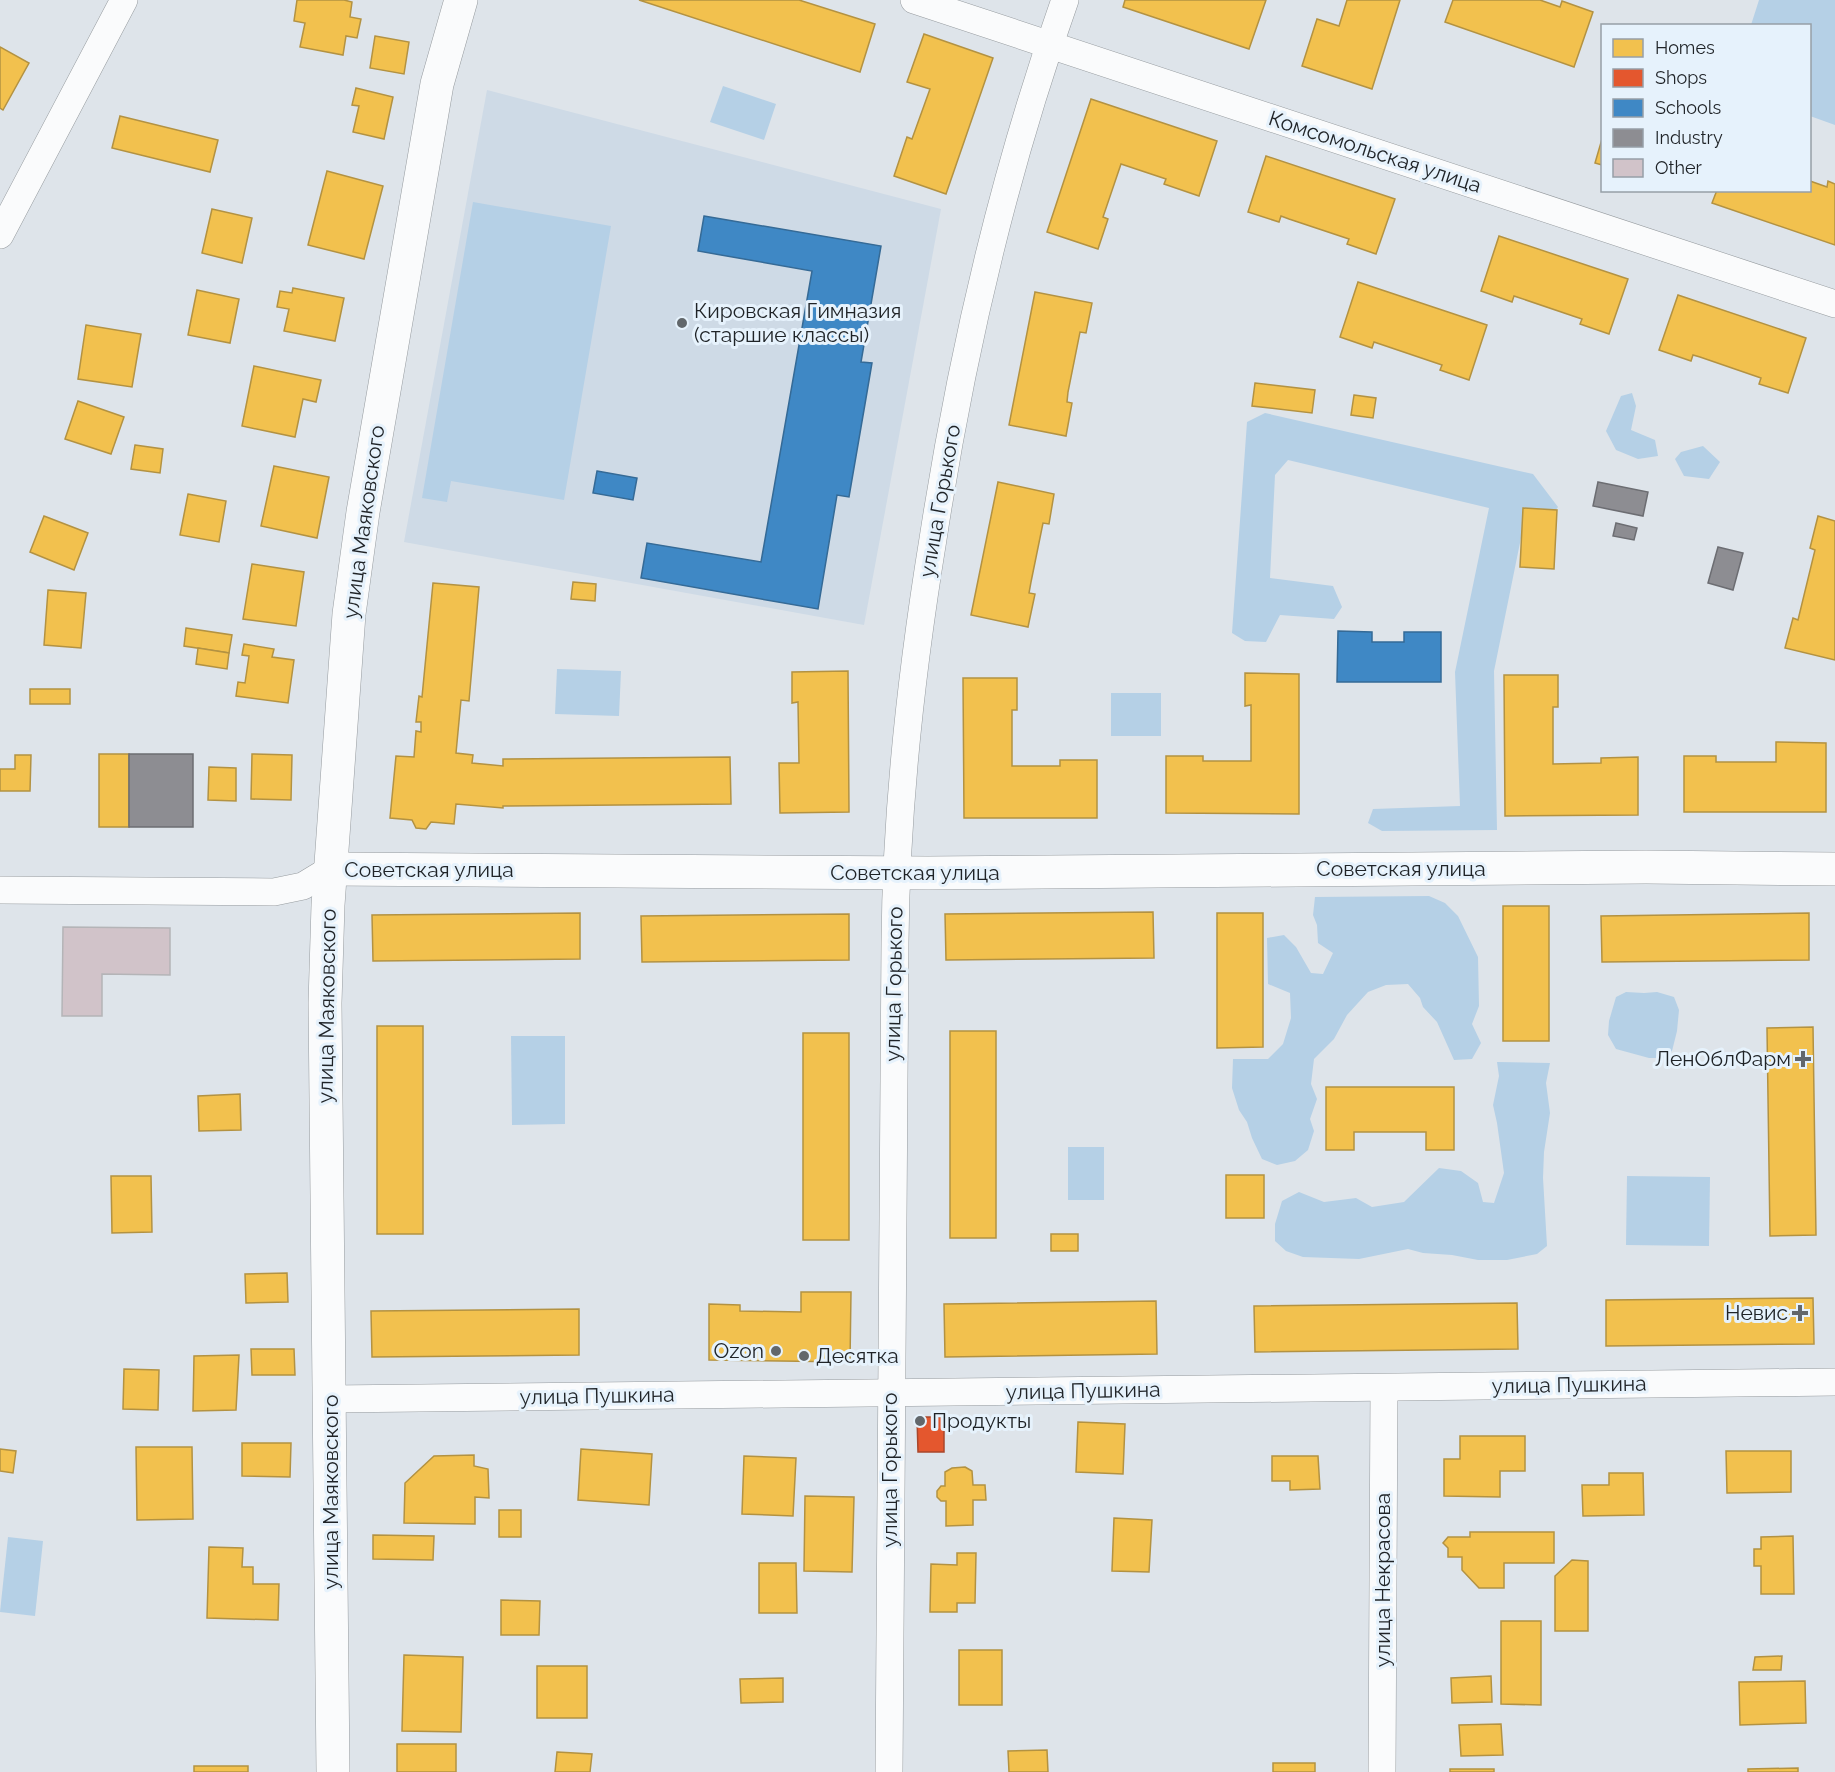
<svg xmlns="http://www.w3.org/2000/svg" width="1835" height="1772" font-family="Raleway,sans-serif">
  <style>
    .built { fill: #cedae6 }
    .green { fill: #b5d0e6 }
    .homes { fill: #f2c14e; stroke: #b39242; stroke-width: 1.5 }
    .shops { fill: #e4572e; stroke: #a9472c; stroke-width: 1.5 }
    .schools { fill: #3f88c5; stroke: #356a96; stroke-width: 1.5 }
    .industry { fill: #8d8d92; stroke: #6c6d72; stroke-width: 1.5 }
    .building { fill: #d1c3c9; stroke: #b4b4b7; stroke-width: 1.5 }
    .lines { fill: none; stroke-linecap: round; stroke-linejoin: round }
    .minor-casing { stroke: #969b9f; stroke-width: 28 }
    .tertiary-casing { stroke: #969b9f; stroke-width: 34 }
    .minor { stroke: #fafbfc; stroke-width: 27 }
    .tertiary { stroke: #fafbfc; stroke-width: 33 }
    .poi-dot { fill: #62676b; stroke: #e6f2fc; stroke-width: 2 }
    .labels { text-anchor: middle; stroke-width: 6; stroke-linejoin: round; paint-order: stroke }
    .street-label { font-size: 21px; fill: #1f2327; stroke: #e6f2fc }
    .poi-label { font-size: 21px; fill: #1f2327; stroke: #e6f2fc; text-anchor: start }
  </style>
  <rect width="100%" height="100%" fill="#dee4ea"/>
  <!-- built -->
  <path class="built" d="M487 90 941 209 864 625 404 542Z"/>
  <!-- green -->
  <g class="green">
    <path d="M1759 0H1835V125L1810 116V26L1751 25Z"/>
    <path d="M723 86 776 104 764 140 710 122Z"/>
    <path d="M473 202 611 226 564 500 451 481 447 502 422 498Z"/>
    <path d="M1632 393 1636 406 1631 430 1655 440 1658 456 1638 459 1616 450 1606 431 1621 396Z"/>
    <path d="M1265 413 1533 474 1558 507 1543 528H1523L1494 671 1497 830 1382 831 1368 823 1373 809 1460 806 1455 672 1489 508 1288 460 1275 475 1270 578 1333 586 1342 607 1334 619 1280 615 1266 642 1245 641 1232 633 1247 422Z"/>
    <path d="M1703 446 1720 462 1709 479 1684 476 1675 459 1681 452Z"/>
    <path d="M557 669 621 671 619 716 555 714Z"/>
    <rect x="1111" y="693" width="50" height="43"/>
    <path d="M1429 896 1445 903 1458 916 1478 957 1479 1006 1472 1024 1481 1043 1472 1059 1454 1060 1437 1022 1423 1007 1420 998 1408 984 1386 985 1368 992 1347 1015 1334 1039 1314 1059 1311 1084 1317 1099 1310 1119 1314 1131 1308 1150 1295 1161 1277 1165 1262 1159 1252 1138 1247 1122 1239 1110 1232 1088 1233 1059H1268L1283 1044 1291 1018 1290 993 1268 984 1267 938 1284 935 1296 947 1311 973 1323 974 1333 953 1318 943 1317 925 1313 915 1315 897Z"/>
    <path d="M1626 992 1644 993 1657 992 1674 997 1679 1010 1677 1031 1672 1051 1663 1058H1649L1616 1049 1608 1035 1609 1021 1616 997Z"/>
    <path d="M511 1036H565V1124L512 1125Z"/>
    <path d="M1497 1062 1550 1063 1546 1083 1550 1113 1544 1152 1543 1178 1547 1246 1537 1254 1507 1260H1478L1452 1255 1423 1253 1408 1249 1359 1259 1303 1257 1286 1251 1275 1241V1224L1282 1201 1299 1192 1324 1202 1356 1198 1372 1207 1404 1202 1439 1168 1461 1171 1478 1183 1483 1202 1494 1203 1504 1173 1497 1123 1493 1105 1499 1076Z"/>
    <rect x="1068" y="1147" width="36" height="53"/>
    <path d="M1627 1176 1710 1177 1709 1246 1626 1245Z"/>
    <path d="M8 1537 43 1541 35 1616 0 1612Z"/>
  </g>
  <!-- homes -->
  <g class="homes">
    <path d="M297 0H344L352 2 350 17 361 19 357 38 346 36 343 55 300 47 305 23 294 21Z"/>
    <path d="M639 0H799L875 24 860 72Z"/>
    <path d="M1125 0H1266L1249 49 1123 7Z"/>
    <path d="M1347 0H1400L1372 89 1302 66 1317 19 1339 26Z"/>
    <path d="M1453 0H1540L1560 7 1562 1 1593 12 1574 67 1445 22Z"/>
    <path d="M924 34 993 58 946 194 894 176 907 137 912 139 930 89 907 82Z"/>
    <path d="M375 36 409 42 404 74 370 68Z"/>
    <path d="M0 47 29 63 3 110 0 108Z"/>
    <path d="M356 88 393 97 384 139 353 132 359 106 352 105Z"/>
    <path d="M1091 99 1217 141 1199 196 1164 184 1166 179 1121 164 1103 217 1108 219 1098 249 1047 232Z"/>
    <path d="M120 116 218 140 210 172 112 148Z"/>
    <path d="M1602 139V165L1595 163Z"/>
    <path d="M1266 156 1395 199 1376 254 1347 244 1349 239 1289 219 1281 216 1279 222 1248 212Z"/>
    <path d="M327 171 383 186 364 259 308 245Z"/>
    <path d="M1810 181 1827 187 1828 181 1835 184V245L1712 203 1717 190H1810Z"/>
    <path d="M212 209 252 218 242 263 202 253Z"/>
    <path d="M1499 236 1628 279 1609 334 1580 324 1582 319 1573 316 1514 296 1512 302 1481 291Z"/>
    <path d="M1358 282 1487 325 1469 380 1440 370 1442 365 1374 342 1372 348 1340 337Z"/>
    <path d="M293 288 344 298 335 341 284 331 289 309 277 307 280 291 292 293Z"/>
    <path d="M197 290 239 299 230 343 188 335Z"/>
    <path d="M1035 292 1092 303 1086 333 1080 332 1068 392 1067 402 1072 403 1066 436 1009 425Z"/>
    <path d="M1678 295 1806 338 1788 393 1759 384 1761 378 1700 357 1693 355 1691 361 1659 350Z"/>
    <path d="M86 325 141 334 132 387 78 379Z"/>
    <path d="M254 366 321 380 316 402 303 399 295 437 242 426Z"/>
    <path d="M1255 383 1315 390 1312 413 1252 406Z"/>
    <path d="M1354 395 1376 398 1373 418 1351 415Z"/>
    <path d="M78 401 124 417 111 454 65 439Z"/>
    <path d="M135 445 163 449 160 473 131 469Z"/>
    <path d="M274 466 329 477 317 538 261 526Z"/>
    <path d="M998 482 1054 494 1049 524 1043 523 1031 582 1029 593 1035 594 1028 627 971 615Z"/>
    <path d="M188 494 226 501 219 542 180 535Z"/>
    <path d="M1523 508 1557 510 1554 569 1520 567Z"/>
    <path d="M44 516 88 533 74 570 30 552Z"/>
    <path d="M1818 516 1835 521V660L1785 648 1793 618 1798 620 1815 550 1810 548Z"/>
    <path d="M252 564 304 572 296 626 243 619Z"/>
    <path d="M573 582 596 584 595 601 571 599Z"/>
    <path d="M433 583 479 587 469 701 461 700 456 753 473 755 472 763 503 766V759L730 757 731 804 503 806V808L456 804 454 824 431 822 426 829 416 828 412 820 390 818 396 756 414 757 416 731 421 732V722H416L419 696 422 697Z"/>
    <path d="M48 590 86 593 81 648 44 645Z"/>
    <path d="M186 628 232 635 229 653 184 646Z"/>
    <path d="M244 644 274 649 272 657 294 660 288 703 236 696 238 682 245 683 249 656 242 655Z"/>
    <path d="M198 648 229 653 227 669 196 664Z"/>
    <path d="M848 671 849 812 780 813 779 763H799L798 702 792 703V672Z"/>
    <path d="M1245 673 1299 674V814L1166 813V756H1203V761H1251V705L1245 706Z"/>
    <path d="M1504 675H1558V707H1553V764L1601 763V758L1638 757V815L1505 816Z"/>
    <path d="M963 678H1017V710H1012V766H1060V760H1097V818H964Z"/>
    <rect x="30" y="689" width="40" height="15"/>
    <path d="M1776 742 1826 743V812H1684V756H1716V762H1776Z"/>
    <rect x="99" y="754" width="30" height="73"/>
    <path d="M252 754 292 755 291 800 251 799Z"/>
    <path d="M15 755H31L30 791H0V769H15Z"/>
    <path d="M209 767 236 768V801L208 800Z"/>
    <rect x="1503" y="906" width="46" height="135"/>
    <path d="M1153 912 1154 958 946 960 945 914Z"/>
    <path d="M580 913V959L373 961 372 915Z"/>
    <path d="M1217 913H1263V1047L1217 1048Z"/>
    <path d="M1809 913V960L1602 962 1601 916Z"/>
    <path d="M849 914V960L642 962 641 916Z"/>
    <rect x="377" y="1026" width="46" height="208"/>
    <path d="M1813 1027 1816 1235 1770 1236 1767 1028Z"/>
    <rect x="950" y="1031" width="46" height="207"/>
    <rect x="803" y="1033" width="46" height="207"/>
    <path d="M1326 1087H1454V1150H1426V1132H1354V1150H1326Z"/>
    <path d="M240 1094 241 1130 199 1131 198 1096Z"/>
    <rect x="1226" y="1175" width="38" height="43"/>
    <path d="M111 1176H151L152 1232 112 1233Z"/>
    <rect x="1051" y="1234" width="27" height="17"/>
    <path d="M287 1273 288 1302 246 1303 245 1274Z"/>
    <path d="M801 1292H851L850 1362 709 1360V1304L740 1305V1311L801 1312Z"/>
    <path d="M1813 1298 1814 1344 1606 1346V1300Z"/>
    <path d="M1156 1301 1157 1354 945 1357 944 1304Z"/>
    <path d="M1517 1303 1518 1349 1255 1352 1254 1306Z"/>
    <path d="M579 1309V1355L372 1357 371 1311Z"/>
    <path d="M251 1349H294L295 1375H252Z"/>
    <path d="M239 1355 236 1410 193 1411 194 1356Z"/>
    <path d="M124 1369 159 1370 158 1410 123 1409Z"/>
    <path d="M1078 1422 1125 1424 1123 1474 1076 1472Z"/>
    <path d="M1460 1436H1525V1471H1500V1497L1444 1496V1459H1460Z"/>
    <path d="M242 1443H291L290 1477 242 1476Z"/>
    <path d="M136 1447H192L193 1519 137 1520Z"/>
    <path d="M0 1449 16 1451 13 1473 0 1471Z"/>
    <path d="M581 1449 652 1454 649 1505 578 1500Z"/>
    <path d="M1726 1451H1791V1492L1727 1493Z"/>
    <path d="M474 1455V1466L488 1469 489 1498 475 1497V1524L404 1523 405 1483 434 1456Z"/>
    <path d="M744 1456 796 1458 793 1516 742 1514Z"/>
    <path d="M1272 1456H1318L1320 1489 1290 1490V1481H1272Z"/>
    <path d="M965 1467 972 1471 973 1485H985L986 1500H973V1525L946 1526V1501H941L937 1497V1491L941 1486H945V1472L952 1468Z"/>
    <path d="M1609 1473H1643L1644 1515 1583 1516 1582 1485H1609Z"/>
    <path d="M805 1496 854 1497 852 1572 804 1571Z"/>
    <rect x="499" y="1510" width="22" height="27"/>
    <path d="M1114 1518 1152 1520 1149 1572 1112 1571Z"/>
    <path d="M1470 1532H1554V1563H1504V1588H1479L1462 1570V1557H1448V1548L1443 1543 1448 1537H1470Z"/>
    <path d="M373 1535 434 1536 433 1560 373 1559Z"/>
    <path d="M1793 1536 1794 1594H1761V1566H1754V1549H1761V1537Z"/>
    <path d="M209 1547 243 1548 242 1567H253V1584H279L278 1620 207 1618Z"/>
    <path d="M957 1553H976L975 1603H957V1612H930L931 1564 957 1565Z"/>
    <path d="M1572 1560 1588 1561V1631H1555V1576Z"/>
    <path d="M759 1563H796L797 1613H759Z"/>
    <path d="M501 1600 540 1601 539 1635H501Z"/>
    <path d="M1501 1621H1541V1705L1501 1704Z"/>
    <rect x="959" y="1650" width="43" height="55"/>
    <path d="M404 1655 463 1657 461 1732 402 1731Z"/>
    <path d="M1782 1656 1781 1670H1753L1755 1657Z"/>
    <rect x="537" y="1666" width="50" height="52"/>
    <path d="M1491 1676 1492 1702 1452 1703 1451 1678Z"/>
    <path d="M783 1678V1702L741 1703 740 1679Z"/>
    <path d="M1805 1681 1806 1723 1740 1725 1739 1682Z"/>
    <path d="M1501 1724 1503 1755 1461 1756 1459 1725Z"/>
    <rect x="397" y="1744" width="59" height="28"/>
    <path d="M1047 1750 1048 1772H1009L1008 1751Z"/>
    <path d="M557 1752 592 1754 590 1772H555Z"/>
    <rect x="1273" y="1763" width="42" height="9"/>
    <rect x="194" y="1766" width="54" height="6"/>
    <path d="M1798 1768V1772H1748V1769Z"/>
    <rect x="1450" y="1769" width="44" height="3"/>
  </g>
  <!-- shops -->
  <path class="shops" d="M917 1417H944V1452H918Z"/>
  <!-- schools -->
  <g class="schools">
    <path d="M704 216 881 246 861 362 872 363 865 404 849 497 837 495 818 609 641 578 647 543 761 562 812 271 698 251Z"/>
    <path d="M597 471 637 478 633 500 593 493Z"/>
    <path d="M1338 631 1372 632V642H1404V632H1441V682H1337Z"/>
  </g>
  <!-- industry -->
  <g class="industry">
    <path d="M1598 482 1648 492 1643 516 1593 506Z"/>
    <path d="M1616 523 1637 528 1634 540 1613 536Z"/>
    <path d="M1718 547 1743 553 1733 590 1708 583Z"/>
    <rect x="129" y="754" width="64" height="73"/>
  </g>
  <!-- building -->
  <path class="building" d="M63 927 170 928V975L102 974V1016H62Z"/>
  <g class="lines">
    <!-- minor casing -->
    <g class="minor-casing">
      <g id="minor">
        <path d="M914 0 1835 304"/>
        <path d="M0 235 124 0"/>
        <path d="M0 890 274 892 303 886 331 869"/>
        <path d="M331 1399 1835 1382"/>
        <path d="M889 1772 895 943C896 807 911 674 933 539 961 357 1003 174 1065 0"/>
        <path d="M1382 1772 1384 1388"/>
      </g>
    </g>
    <!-- tertiary casing -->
    <g class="tertiary-casing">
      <g id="tertiary">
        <path d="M331 869 928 873 1646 867 1835 869"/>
        <path d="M333 1772 325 1003 328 905 349 614 363 512 437 84 461 0"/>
      </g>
    </g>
    <!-- minor -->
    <use href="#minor" class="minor"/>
    <!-- tertiary -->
    <use href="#tertiary" class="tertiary"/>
  </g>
  <!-- markers -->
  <g class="poi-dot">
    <circle cx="682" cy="323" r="6"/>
    <path d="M1800 1050h6v6h6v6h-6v6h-6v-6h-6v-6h6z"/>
    <path d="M1797 1304h6v6h6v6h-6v6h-6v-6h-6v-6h6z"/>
    <circle cx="776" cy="1351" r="6"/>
    <circle cx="804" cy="1356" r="6"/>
    <circle cx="920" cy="1421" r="6"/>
  </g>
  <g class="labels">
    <!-- street labels -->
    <g class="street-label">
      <text transform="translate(1375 152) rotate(18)" y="7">Комсомольская улица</text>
      <text transform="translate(940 501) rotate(-80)" y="7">улица Горького</text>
      <text transform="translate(364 522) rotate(-82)" y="7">улица Маяковского</text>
      <text x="1401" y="876">Советская улица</text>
      <text x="429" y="877">Советская улица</text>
      <text x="915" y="880">Советская улица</text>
      <text transform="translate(894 984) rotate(-89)" y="7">улица Горького</text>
      <text transform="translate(327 1006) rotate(-89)" y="7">улица Маяковского</text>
      <text transform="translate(1569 1385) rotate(-1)" y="7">улица Пушкина</text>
      <text transform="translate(1083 1391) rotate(-1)" y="7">улица Пушкина</text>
      <text transform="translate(597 1396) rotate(-1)" y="7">улица Пушкина</text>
      <text transform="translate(890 1470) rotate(-90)" y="7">улица Горького</text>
      <text transform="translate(331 1492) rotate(-90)" y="7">улица Маяковского</text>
      <text transform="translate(1383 1580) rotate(-90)" y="7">улица Некрасова</text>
    </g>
    <!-- poi labels -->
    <g class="poi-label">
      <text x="694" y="318">Кировская Гимназия<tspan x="694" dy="24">(старшие классы)</tspan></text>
      <text x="1791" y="1066" text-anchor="end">ЛенОблФарм</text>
      <text x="1788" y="1320" text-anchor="end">Невис</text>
      <text x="764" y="1358" text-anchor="end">Ozon</text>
      <text x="816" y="1363">Десятка</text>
      <text x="932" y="1428">Продукты</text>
    </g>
  </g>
  <!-- legend -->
  <rect x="1601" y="24" width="210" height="168" fill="#e6f2fc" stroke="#969fa7" stroke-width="1.5"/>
  <rect x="1613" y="39" width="30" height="18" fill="#f2c14e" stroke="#969fa7" stroke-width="1.5"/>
  <text x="1655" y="54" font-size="18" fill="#1f2327">Homes</text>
  <rect x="1613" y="69" width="30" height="18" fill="#e4572e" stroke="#969fa7" stroke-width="1.5"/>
  <text x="1655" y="84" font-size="18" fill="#1f2327">Shops</text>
  <rect x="1613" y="99" width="30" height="18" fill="#3f88c5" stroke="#969fa7" stroke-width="1.5"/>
  <text x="1655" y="114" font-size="18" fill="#1f2327">Schools</text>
  <rect x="1613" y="129" width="30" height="18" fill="#8d8d92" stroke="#969fa7" stroke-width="1.5"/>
  <text x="1655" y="144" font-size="18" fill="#1f2327">Industry</text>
  <rect x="1613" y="159" width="30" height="18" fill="#d1c3c9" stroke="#969fa7" stroke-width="1.5"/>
  <text x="1655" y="174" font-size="18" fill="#1f2327">Other</text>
</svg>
